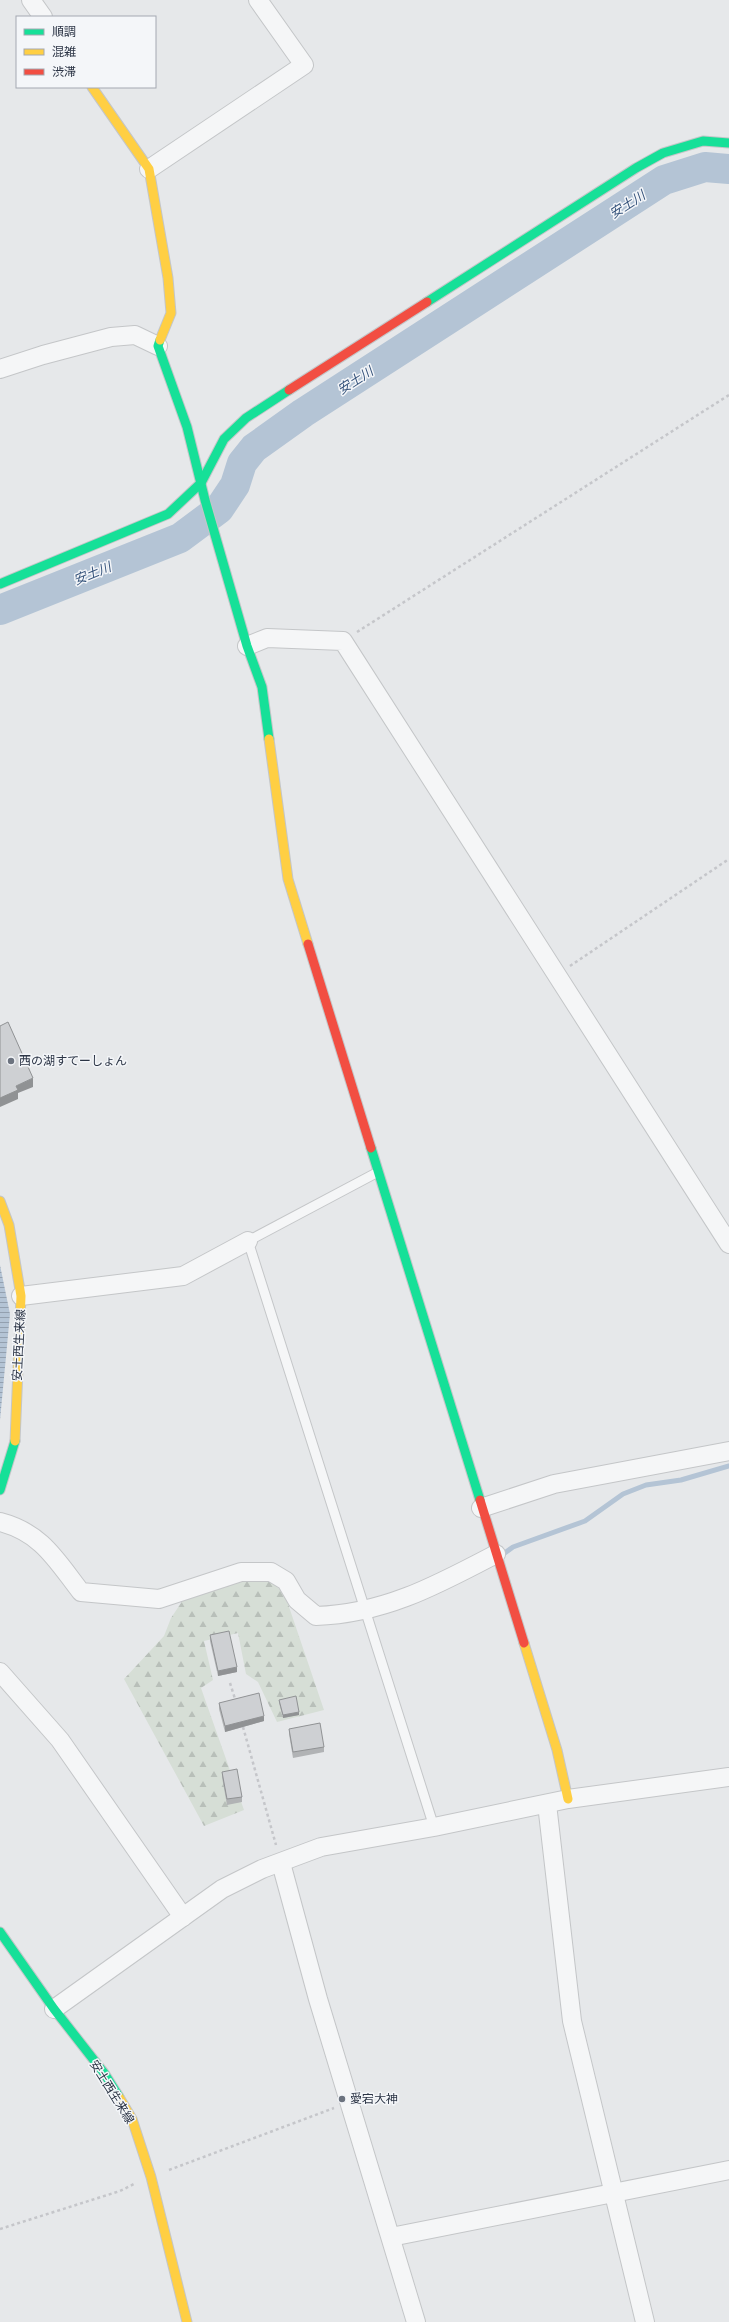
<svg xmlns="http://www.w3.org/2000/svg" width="729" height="2322" font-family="'IBM Plex Sans','Noto Sans JP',sans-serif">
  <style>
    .forest { fill: url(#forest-firs) }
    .water { fill: url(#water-rules) }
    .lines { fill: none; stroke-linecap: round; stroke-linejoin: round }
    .stream { stroke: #b4c4d5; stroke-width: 5 }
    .river { stroke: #b4c4d5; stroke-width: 30 }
    .lane-casing { stroke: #c4c6c8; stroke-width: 11 }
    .street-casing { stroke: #c4c6c8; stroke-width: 20 }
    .fast-casing { stroke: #c4c6c8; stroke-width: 11 }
    .slow-casing { stroke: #c4c6c8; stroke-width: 11 }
    .jam-casing { stroke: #c4c6c8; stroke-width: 11 }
    .path { stroke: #c5c6ca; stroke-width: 2.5; stroke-dasharray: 3 3; stroke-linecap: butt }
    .lane { stroke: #f5f6f7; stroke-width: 9 }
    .street { stroke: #f5f6f7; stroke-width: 18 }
    .fast { stroke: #16e098; stroke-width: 9 }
    .slow { stroke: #ffcf43; stroke-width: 9 }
    .jam { stroke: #f24e42; stroke-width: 9 }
    .wall { fill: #b1b3b5 }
    .shaded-wall { fill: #909294 }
    .building { fill: #ced0d3; stroke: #909294 }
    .poi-dot { fill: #6c737f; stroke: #f4f6f9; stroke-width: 1.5 }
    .labels { text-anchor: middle; stroke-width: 3; stroke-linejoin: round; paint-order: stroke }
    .poi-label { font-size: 12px; fill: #2b3445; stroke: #f4f6f9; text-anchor: start }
    .street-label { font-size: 12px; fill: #2b3445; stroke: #f4f6f9 }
    .water-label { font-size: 13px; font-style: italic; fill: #34527a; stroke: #f4f6f9 }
  </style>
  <defs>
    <pattern id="forest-firs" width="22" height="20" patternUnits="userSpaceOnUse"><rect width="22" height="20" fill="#d6ded6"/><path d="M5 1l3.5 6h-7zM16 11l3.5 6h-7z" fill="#b8bfb9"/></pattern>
    <pattern id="water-rules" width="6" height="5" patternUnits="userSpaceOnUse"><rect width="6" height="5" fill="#b4c4d5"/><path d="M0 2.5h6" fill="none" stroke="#93a0af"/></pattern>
  </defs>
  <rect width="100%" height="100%" fill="#e6e8ea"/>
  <!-- forest -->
  <path class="forest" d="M267 1576 285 1595 324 1710 277 1722 258 1682 246 1674 238 1633 204 1641 213 1680 201 1688 244 1810 204 1826 124 1679 164 1636 171 1618 187 1594 239 1577Z"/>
  <!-- water -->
  <path class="water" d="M0 1265 10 1314 0 1420Z"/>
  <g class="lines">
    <!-- stream -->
    <path class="stream" d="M502 1555 513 1547 585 1521 623 1494 646 1485 681 1480 729 1466"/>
    <!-- river -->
    <path class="river" d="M0 610 180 538 219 509 235 485 242 463 254 448 303 413 664 180 705 167 729 169"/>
    <!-- lane casing -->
    <g class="lane-casing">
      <path id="lane" d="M378 1172 248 1241 434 1827"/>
    </g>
    <!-- street casing -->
    <g class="street-casing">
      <g id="street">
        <path d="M31 0 43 17"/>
        <path d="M149 169 304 65 258 0"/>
        <path d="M0 369 43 355 111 337 135 335 158 346"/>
        <path d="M247 646 267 638 343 641 729 1244"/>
        <path d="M21 1296 183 1276 248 1241"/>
        <path d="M481 1508 554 1484 729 1451"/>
        <path d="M0 1522C42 1533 56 1560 81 1592L159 1599 241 1572H271L286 1581 297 1600 316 1616C384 1614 437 1585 496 1554"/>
        <path d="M0 1672 60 1740 183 1917"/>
        <path d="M547 1804 572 2021 645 2322"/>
        <path d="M281 1863 318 1999 416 2322"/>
        <path d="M54 2009 222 1889 262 1869 321 1847 434 1827 568 1799 729 1777"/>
        <path d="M391 2237 729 2170"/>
      </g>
    </g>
    <!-- fast casing -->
    <g class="fast-casing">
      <g id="fast">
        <path d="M427 302 636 168 663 153 703 141 729 143"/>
        <path d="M160 340 158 346 187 427 205 500 247 646 262 687 269 739"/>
        <path d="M0 584 168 514 201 483 224 439 246 418 289 390"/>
        <path d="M371 1148 480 1500"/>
        <path d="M0 1490 15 1441"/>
        <path d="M0 1932 54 2009 104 2073 119 2097"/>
      </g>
    </g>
    <!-- slow casing -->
    <g class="slow-casing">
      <g id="slow">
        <path d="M92 87 149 169 168 278 171 313 160 340"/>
        <path d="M269 739 288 879 308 944"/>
        <path d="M0 1201 9 1225 21 1296 15 1441"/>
        <path d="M524 1643 557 1750 568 1799"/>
        <path d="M119 2097 132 2119 151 2177 187 2322"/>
      </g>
    </g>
    <!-- jam casing -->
    <g class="jam-casing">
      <g id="jam">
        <path d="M289 390 427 302"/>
        <path d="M308 944 371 1148"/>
        <path d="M480 1500 524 1643"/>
      </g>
    </g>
    <!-- path -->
    <g class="path">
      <path d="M357 632 729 395"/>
      <path d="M570 966 729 859"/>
      <path d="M230 1683 236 1702"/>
      <path d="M243 1727 276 1845"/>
      <path d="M169 2170 334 2108"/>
      <path d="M0 2229 120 2191 134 2184"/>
    </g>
    <!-- lane -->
    <use href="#lane" class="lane"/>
    <!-- street -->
    <use href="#street" class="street"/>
    <!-- fast -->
    <use href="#fast" class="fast"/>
    <!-- slow -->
    <use href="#slow" class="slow"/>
    <!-- jam -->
    <use href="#jam" class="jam"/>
  </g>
  <!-- wall -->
  <g class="wall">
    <path d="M210 1635 237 1672 218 1676 210 1641Z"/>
    <path d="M279 1700 299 1715 283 1718 279 1703Z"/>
    <path d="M219 1703 264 1721 225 1732 219 1709Z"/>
    <path d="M289 1729 324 1747V1752L293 1758 289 1734Z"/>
    <path d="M222 1772 242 1797V1802L227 1805 222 1777Z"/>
  </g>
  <!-- shaded-wall -->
  <g class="shaded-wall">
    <path d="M33 1078V1087L18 1093V1099L0 1107V1098L16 1086Z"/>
    <path d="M237 1667V1672L218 1676V1671Z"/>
    <path d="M299 1712V1715L283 1718V1715Z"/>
    <path d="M264 1716V1721L225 1732V1726Z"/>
  </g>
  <!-- building -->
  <g class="building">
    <path d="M8 1022 33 1078 16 1086 18 1090 0 1098V1026Z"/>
    <path d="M229 1631 237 1667 218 1671 210 1635Z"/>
    <path d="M259 1693 264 1716 225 1726 219 1703Z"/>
    <path d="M296 1696 299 1712 283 1715 279 1700Z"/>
    <path d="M320 1723 324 1747 293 1752 289 1729Z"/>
    <path d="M237 1769 242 1797 227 1799 222 1772Z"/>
  </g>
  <!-- markers -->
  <g class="poi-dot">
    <circle cx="11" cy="1061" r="4"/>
    <circle cx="342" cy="2099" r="4"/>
  </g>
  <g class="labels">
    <!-- poi labels -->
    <g class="poi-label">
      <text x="19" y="1065">西の湖すてーしょん</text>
      <text x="350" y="2103">愛宕大神</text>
    </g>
    <!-- street labels -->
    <g class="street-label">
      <text transform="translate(19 1345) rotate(-87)" y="4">安土西生来線</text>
      <text transform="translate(112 2092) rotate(58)" y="4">安土西生来線</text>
    </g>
    <!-- water labels -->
    <g class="water-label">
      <text transform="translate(627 204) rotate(-33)" y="5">安土川</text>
      <text transform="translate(355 380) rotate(-33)" y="5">安土川</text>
      <text transform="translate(92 573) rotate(-22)" y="5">安土川</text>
    </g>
  </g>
  <!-- legend -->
  <rect x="16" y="16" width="140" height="72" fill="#f4f6f9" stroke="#a4a8b1"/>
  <rect x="24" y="29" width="20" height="6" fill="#16e098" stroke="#a4a8b1"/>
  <text x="52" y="36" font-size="12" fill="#2b3445">順調</text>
  <rect x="24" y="49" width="20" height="6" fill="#ffcf43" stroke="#a4a8b1"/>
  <text x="52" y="56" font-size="12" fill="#2b3445">混雑</text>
  <rect x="24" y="69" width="20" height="6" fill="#f24e42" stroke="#a4a8b1"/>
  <text x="52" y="76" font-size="12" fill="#2b3445">渋滞</text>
</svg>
